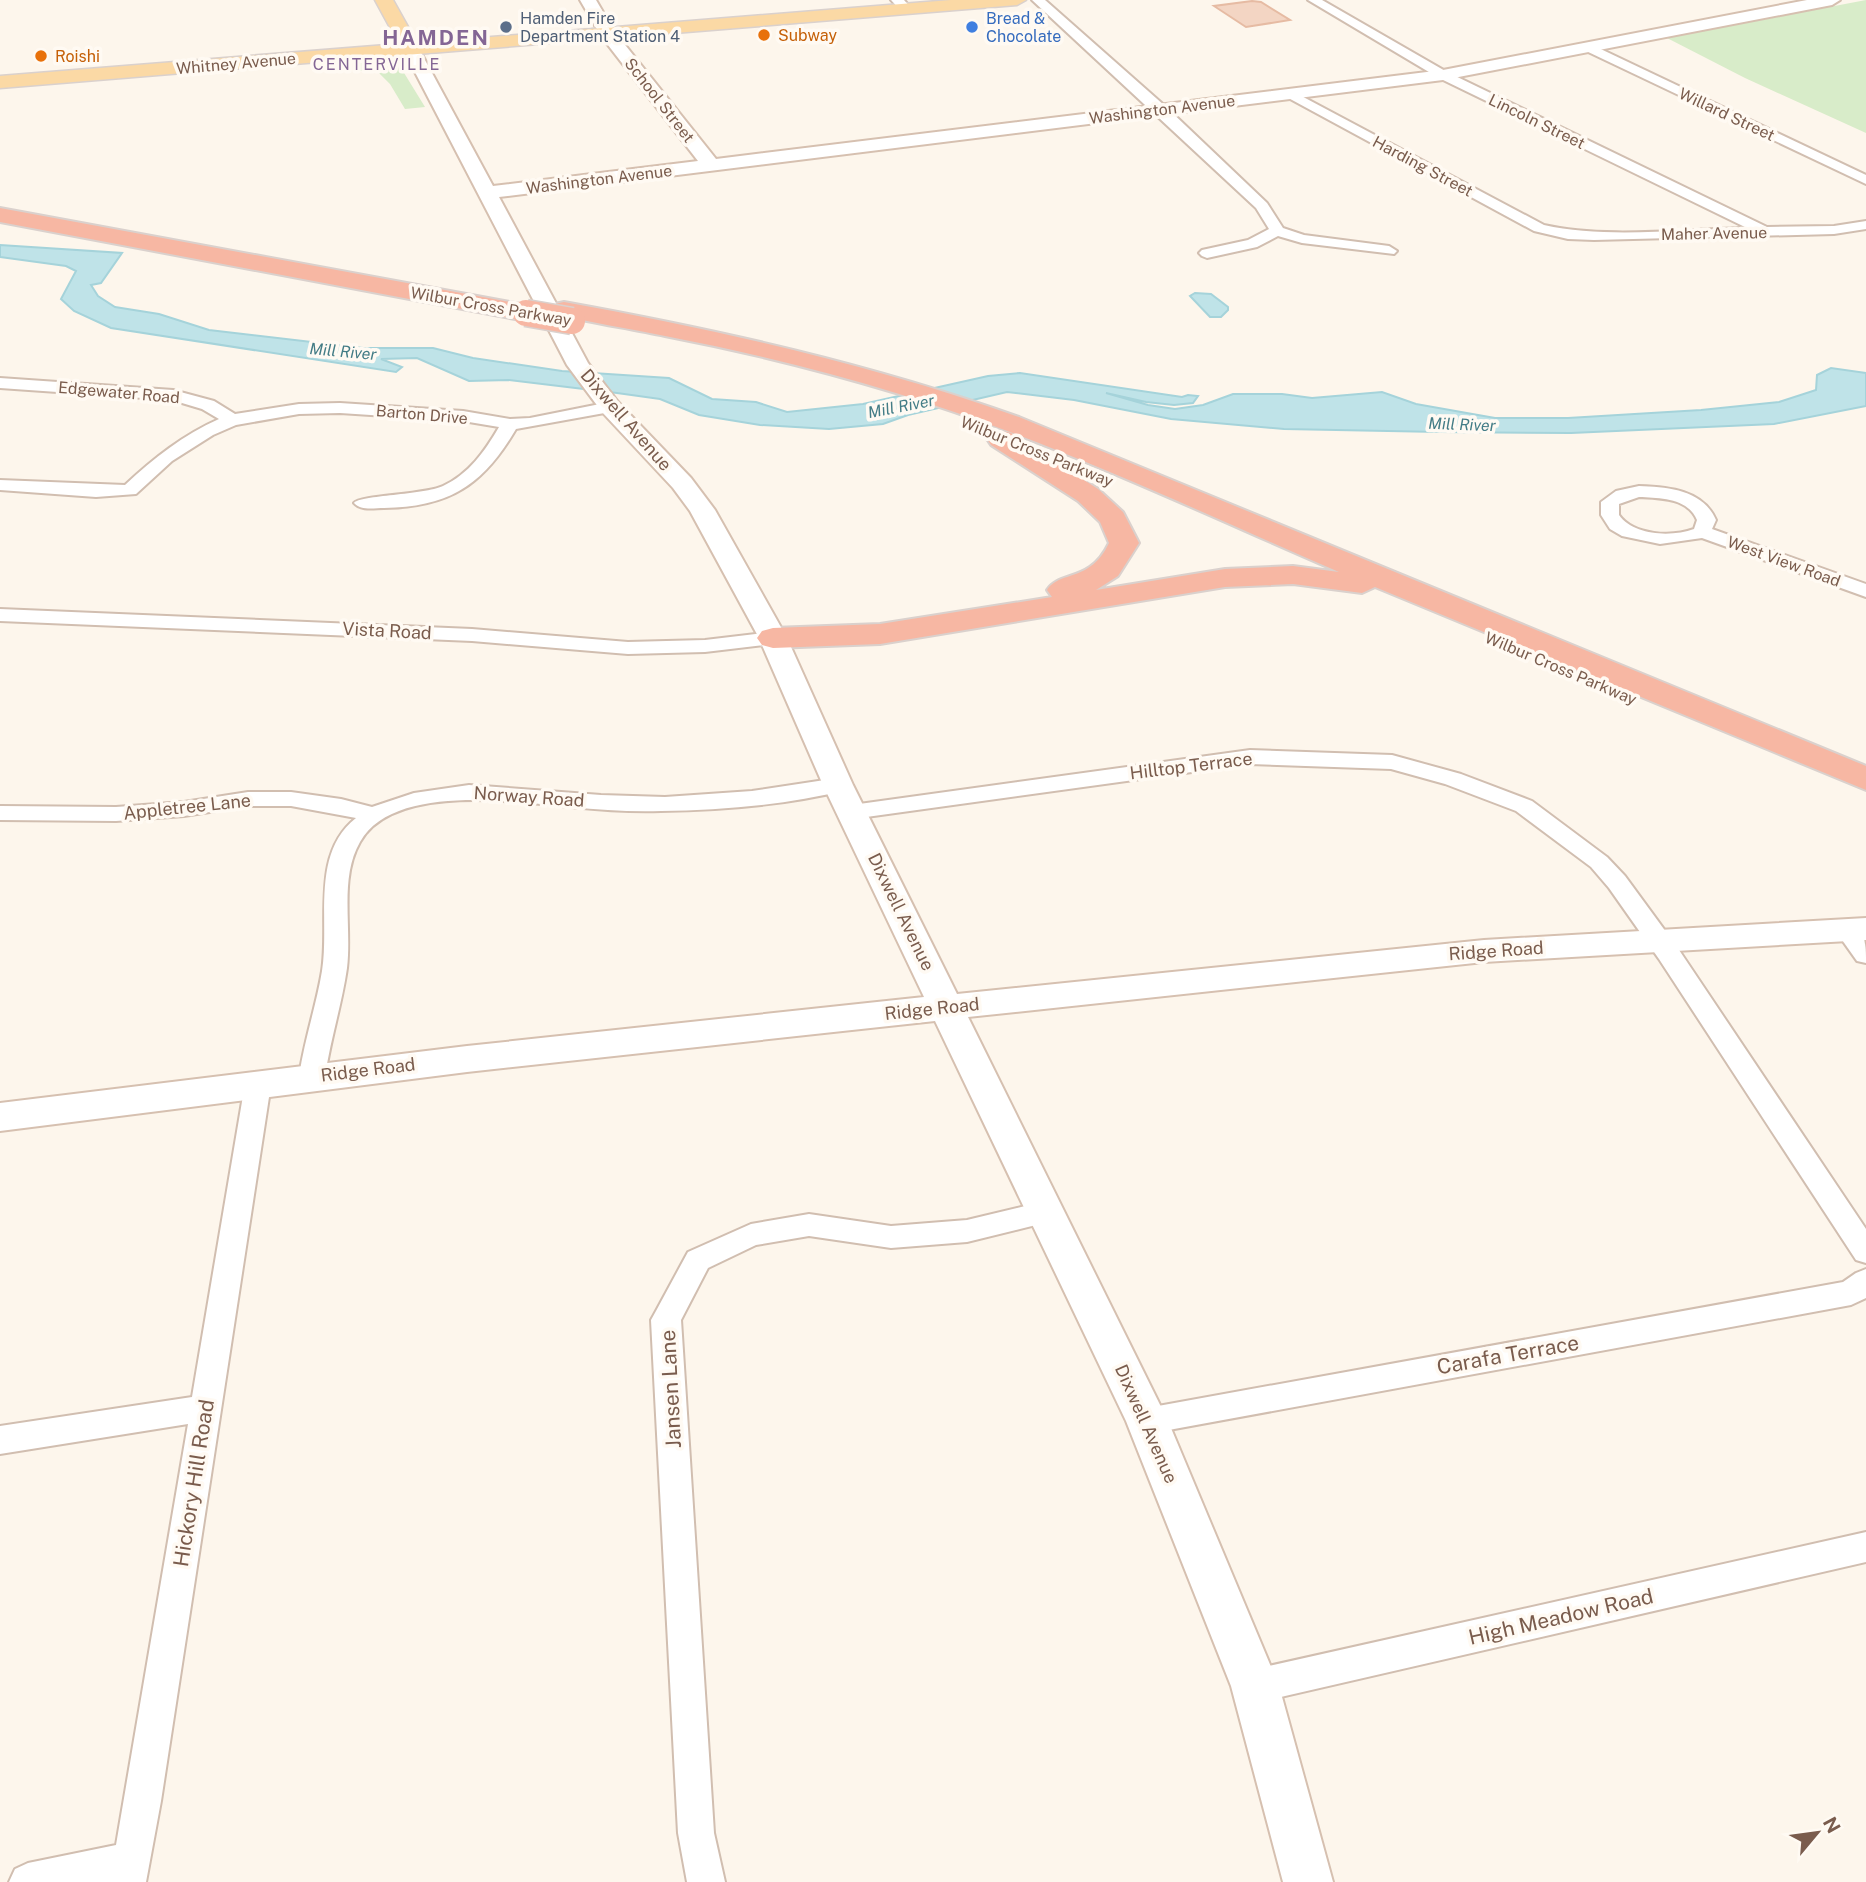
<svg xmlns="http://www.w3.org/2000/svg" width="1866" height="1882" font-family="'Public Sans',sans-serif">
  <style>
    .green { fill: #d8ecc9 }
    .water { fill: #bfe3e8; stroke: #a5d3da; stroke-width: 2 }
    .building { fill: #f3d5c3; stroke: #e6bba3; stroke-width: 2 }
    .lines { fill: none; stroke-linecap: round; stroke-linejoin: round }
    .street-casing { stroke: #d1beb0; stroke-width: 4 }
    .secondary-casing { stroke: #d6c0b0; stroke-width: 4 }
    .primary-casing { stroke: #dad1cd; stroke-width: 3 }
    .highway-casing { stroke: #dad1cd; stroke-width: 4 }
    .street { fill: #fff; fill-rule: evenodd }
    .secondary { fill: #fff; fill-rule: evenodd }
    .primary { fill: #fbd9a5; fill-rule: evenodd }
    .highway { fill: #f7b7a3; fill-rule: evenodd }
    .highway-bridge-casing { stroke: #dad1cd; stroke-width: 29; stroke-linecap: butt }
    .highway-bridge { stroke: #f7b7a3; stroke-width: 26 }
    .service-dot { fill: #5c6f8a; stroke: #fffaf3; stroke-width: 2.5 }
    .shop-dot { fill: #3f7fe0; stroke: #fffaf3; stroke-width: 2.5 }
    .food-dot { fill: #e8710a; stroke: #fffaf3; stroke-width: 2.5 }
    .labels { text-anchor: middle; stroke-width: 7; stroke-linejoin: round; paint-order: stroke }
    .far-service-label { font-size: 16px; fill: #4e5e75; stroke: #fffaf3; text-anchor: start }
    .far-shop-label { font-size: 16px; fill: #366cbe; stroke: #fffaf3; text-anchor: start }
    .far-food-label { font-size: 16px; fill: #c56008; stroke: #fffaf3; text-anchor: start }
    .far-street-label { font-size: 16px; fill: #7a5c4d; stroke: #fffaf3 }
    .far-neighbourhood-label { font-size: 16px; letter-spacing: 2px; fill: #846695; stroke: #fffaf3 }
    .far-water-label { font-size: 16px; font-style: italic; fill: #437c86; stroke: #fffaf3 }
    .street-label { font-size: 18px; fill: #7a5c4d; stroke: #fffaf3 }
    .far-district-label { font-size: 21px; font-weight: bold; letter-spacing: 2px; fill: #846695; stroke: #fffaf3 }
    .near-street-label { font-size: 21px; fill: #7a5c4d; stroke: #fffaf3 }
  </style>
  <rect width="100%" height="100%" fill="#fdf6ec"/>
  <!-- green -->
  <g class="green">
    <path d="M1866 0V133L1745 78 1667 38Z"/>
    <path d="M393 55 425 107 405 109 390 84 377 71H358L354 58Z"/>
  </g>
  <!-- water -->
  <g class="water">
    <path d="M0 245 122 253 101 283 91 285 98 296 115 307 159 314 209 330 363 348H433L473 358 562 371 669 378 712 399 756 402 787 412 863 404 988 376 1020 373 1182 397 1188 395 1198 396 1193 403 1174 405 1146 402 1106 393 1148 405 1175 409 1203 405 1233 394H1282L1312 398 1382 392 1416 404 1495 418H1568L1701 410 1779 402 1816 390 1817 375 1831 368 1866 373V406L1774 424 1571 433 1440 432 1284 429 1171 419 1074 400 1007 392 908 415 883 424 829 429 760 425 699 415 660 399 617 393 509 380 469 381 417 358 381 359 402 367 396 372 111 328 74 311 61 299 76 271 66 266 0 257Z"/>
    <path d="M1195 293 1211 294 1228 307V310L1221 317H1210L1190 296Z"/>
  </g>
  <!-- building -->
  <path class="building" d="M1252 1 1261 2 1290 20 1246 27 1214 6Z"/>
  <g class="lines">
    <!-- street casing -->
    <g class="street-casing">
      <g id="street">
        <path d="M891 0H904L912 9 902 12Z"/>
        <path d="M1032 0H1045L1165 106 1267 203 1283 228 1304 235 1389 246 1397 251 1394 254 1302 243 1278 236 1257 247 1207 258 1202 256 1199 253 1202 250 1248 240 1269 229 1256 208Z"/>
        <path d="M1308 0H1322L1447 72 1767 227 1834 226 1866 221V229L1834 234 1594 240 1568 239 1534 231 1281 94 1287 90 1292 91 1544 225C1605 239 1684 229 1747 228L1439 78Z"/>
        <path d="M1588 43 1866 175V184L1584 50V44Z"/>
        <path d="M0 378 173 390 214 401 235 414 299 404 340 403 463 411 510 419 530 418 610 402 619 407 610 412 516 429C483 485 450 507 384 508 374 508 361 511 354 503 360 495 424 495 443 486 469 474 485 451 499 427L463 421 340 413 299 414 236 425 213 435 172 461 136 494 96 497 0 490V480L125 485C154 458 183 435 219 419L202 409 172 400 0 388Z"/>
        <path d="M1639 486C1669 487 1703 490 1716 520L1712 529 1866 584V597L1702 538 1660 544 1622 536 1610 529 1601 515V502L1616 491ZM1639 497C1660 498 1688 498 1697 520L1694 529C1672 537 1634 536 1619 515V504Z"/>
        <path d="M0 609 472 629 628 642 705 640 773 632 780 634 783 638 780 642 773 644 705 652 628 654 472 641 0 621Z"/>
        <path d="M1250 750 1392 755 1461 774 1532 801 1607 857 1625 876 1677 947 1866 1229V1263L1856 1260 1659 959 1609 888 1591 867 1516 811 1445 784 1391 769 1250 764 852 819 844 817 841 812 844 807 852 805Z"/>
        <path d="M838 778 846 780 849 785 846 790C787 805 722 810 661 811 631 812 601 810 571 807 516 802 393 783 360 842 339 878 352 927 347 968 342 1004 330 1040 325 1077L321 1084 312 1087 303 1084 299 1077C304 1041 316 1007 322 971 330 922 310 854 356 818L291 806H248L184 816 116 821 0 820V806L116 807 184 802 248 792H291L341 799 372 807 414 793 469 785 601 795 665 797 752 791Z"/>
        <path d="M1847 922C1866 928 1866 945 1866 963L1857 961 1835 930 1838 924Z"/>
        <path d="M258 1074 267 1077 271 1084 161 1801 146 1882H9L15 1869 28 1863 116 1845 188 1424 0 1454V1426L192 1397 245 1084 249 1077Z"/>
        <path d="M1046 1201 1056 1204 1060 1212 1056 1220 967 1242 891 1248 809 1236 756 1245 708 1268 681 1320 714 1833 725 1882H687L678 1833 651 1320 656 1311 688 1252 751 1224 809 1214 891 1226 967 1220Z"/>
        <path d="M1866 1269V1298L1851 1305 1147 1434 1136 1430 1131 1421 1136 1412 1147 1408 1843 1282 1856 1273Z"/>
        <path d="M1866 1532V1562L1255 1703 1243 1698 1238 1686 1243 1674 1255 1669Z"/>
      </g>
    </g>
    <!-- secondary casing -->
    <g class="secondary-casing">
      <path id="secondary" d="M580 0H596L614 31 716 159 1443 70 1807 0H1840L1832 5 1443 80 499 197 588 363 618 402 691 478 715 510 787 638 853 785 957 994 1484 940 1866 918V940L1484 962 968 1017 1168 1421 1279 1686 1333 1882H1283L1231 1686 1126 1421 935 1021 467 1072 0 1131V1103L467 1046 924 997 823 785 759 638 690 511 673 488 602 412 567 365 403 49 411 44 419 49 493 186 698 161 601 36Z"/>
    </g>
    <!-- primary casing -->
    <g class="primary-casing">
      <path id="primary" d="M375 0H393L417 43 951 0H1026L1017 5 0 88V76L399 44Z"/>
    </g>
    <!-- highway casing -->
    <g class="highway-casing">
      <g id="highway">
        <path d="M0 208 526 305 535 308 539 313 535 318 526 321 0 222Z"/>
        <path d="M564 302C719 330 871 364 1019 417L1866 766V790L1375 587 1362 593 1293 584 1225 587 880 644 773 648 762 645 757 638 762 631 773 628 880 624 1052 597 1047 590C1060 570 1090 583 1109 543L1100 522 1078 501 991 445 987 439 991 433 1001 431 1011 433 1098 489 1123 512 1139 543 1118 576 1096 590 1225 569 1293 566 1339 572C1193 509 1048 439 896 393 820 370 743 351 665 336 628 328 591 323 555 314L552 309 555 304Z"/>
      </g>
    </g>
    <!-- street -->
    <use href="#street" class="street"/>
    <!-- secondary -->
    <use href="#secondary" class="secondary"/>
    <!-- primary -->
    <use href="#primary" class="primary"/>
    <!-- highway -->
    <use href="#highway" class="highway"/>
    <!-- highway-bridge casing -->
    <g class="highway-bridge-casing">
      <path id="highway-bridge" d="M526 313 572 321"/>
    </g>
    <!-- highway-bridge -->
    <use href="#highway-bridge" class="highway-bridge"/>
  </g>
  <!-- markers -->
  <circle class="service-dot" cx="506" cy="27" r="7"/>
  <circle class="shop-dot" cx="972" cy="27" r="7"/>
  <g class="food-dot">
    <circle cx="764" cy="35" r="7"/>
    <circle cx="41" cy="56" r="7"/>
  </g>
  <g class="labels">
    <!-- far-service labels -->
    <g class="far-service-label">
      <text x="520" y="24">Hamden Fire<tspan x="520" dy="18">Department Station 4</tspan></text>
    </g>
    <!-- far-shop labels -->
    <g class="far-shop-label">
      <text x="986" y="24">Bread &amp;<tspan x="986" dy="18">Chocolate</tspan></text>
    </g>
    <!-- far-food labels -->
    <g class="far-food-label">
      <text x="778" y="41">Subway</text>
      <text x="55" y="62">Roishi</text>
    </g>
    <!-- far-street labels -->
    <g class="far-street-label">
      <text transform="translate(236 63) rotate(-5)" y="6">Whitney Avenue</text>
      <text transform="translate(660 100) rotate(52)" y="6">School Street</text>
      <text transform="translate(1162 109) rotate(-7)" y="6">Washington Avenue</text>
      <text transform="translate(1727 114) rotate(25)" y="6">Willard Street</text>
      <text transform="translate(1537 121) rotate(26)" y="6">Lincoln Street</text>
      <text transform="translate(1423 166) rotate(28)" y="6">Harding Street</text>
      <text transform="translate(599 179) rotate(-7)" y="6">Washington Avenue</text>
      <text transform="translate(1714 233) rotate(-1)" y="6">Maher Avenue</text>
      <text transform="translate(491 306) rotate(10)" y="6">Wilbur Cross Parkway</text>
      <text transform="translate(119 392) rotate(5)" y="6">Edgewater Road</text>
      <text transform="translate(422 414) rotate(5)" y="6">Barton Drive</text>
      <text transform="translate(1037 451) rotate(22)" y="6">Wilbur Cross Parkway</text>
      <text transform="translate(1784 561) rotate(20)" y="6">West View Road</text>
      <text transform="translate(1561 668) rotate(23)" y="6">Wilbur Cross Parkway</text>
    </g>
    <!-- far-neighbourhood labels -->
    <g class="far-neighbourhood-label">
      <text x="377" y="70">CENTERVILLE</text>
    </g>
    <!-- far-water labels -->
    <g class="far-water-label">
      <text transform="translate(343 351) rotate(5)" y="6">Mill River</text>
      <text transform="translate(901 406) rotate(-11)" y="6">Mill River</text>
      <text transform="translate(1462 424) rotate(2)" y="6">Mill River</text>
    </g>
    <!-- street labels -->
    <g class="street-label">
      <text transform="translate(626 420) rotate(49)" y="6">Dixwell Avenue</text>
      <text transform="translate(387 631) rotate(3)" y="6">Vista Road</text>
      <text transform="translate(1191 766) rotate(-7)" y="6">Hilltop Terrace</text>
      <text transform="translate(529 797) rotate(4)" y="6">Norway Road</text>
      <text transform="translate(187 807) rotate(-6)" y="6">Appletree Lane</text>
      <text transform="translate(901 912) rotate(64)" y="6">Dixwell Avenue</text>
      <text transform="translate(1496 951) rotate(-4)" y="6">Ridge Road</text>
      <text transform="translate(932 1009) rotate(-6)" y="6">Ridge Road</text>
      <text transform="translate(368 1070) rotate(-7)" y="6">Ridge Road</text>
      <text transform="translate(1146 1424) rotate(66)" y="6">Dixwell Avenue</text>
    </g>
    <!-- far-district labels -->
    <g class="far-district-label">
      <text x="436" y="45">HAMDEN</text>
    </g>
    <!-- near-street labels -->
    <g class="near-street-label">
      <text transform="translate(1508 1355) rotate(-10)" y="7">Carafa Terrace</text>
      <text transform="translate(671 1389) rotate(-93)" y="7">Jansen Lane</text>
      <text transform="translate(194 1483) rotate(-81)" y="7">Hickory Hill Road</text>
      <text transform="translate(1561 1617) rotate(-13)" y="7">High Meadow Road</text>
    </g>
  </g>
  <!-- north arrow -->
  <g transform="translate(1817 1833) rotate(61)" stroke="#fffaf3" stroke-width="5" paint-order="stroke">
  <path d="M0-5L12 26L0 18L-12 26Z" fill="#7a5c4d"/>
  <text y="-10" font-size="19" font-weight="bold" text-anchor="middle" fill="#7a5c4d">N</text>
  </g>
</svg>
